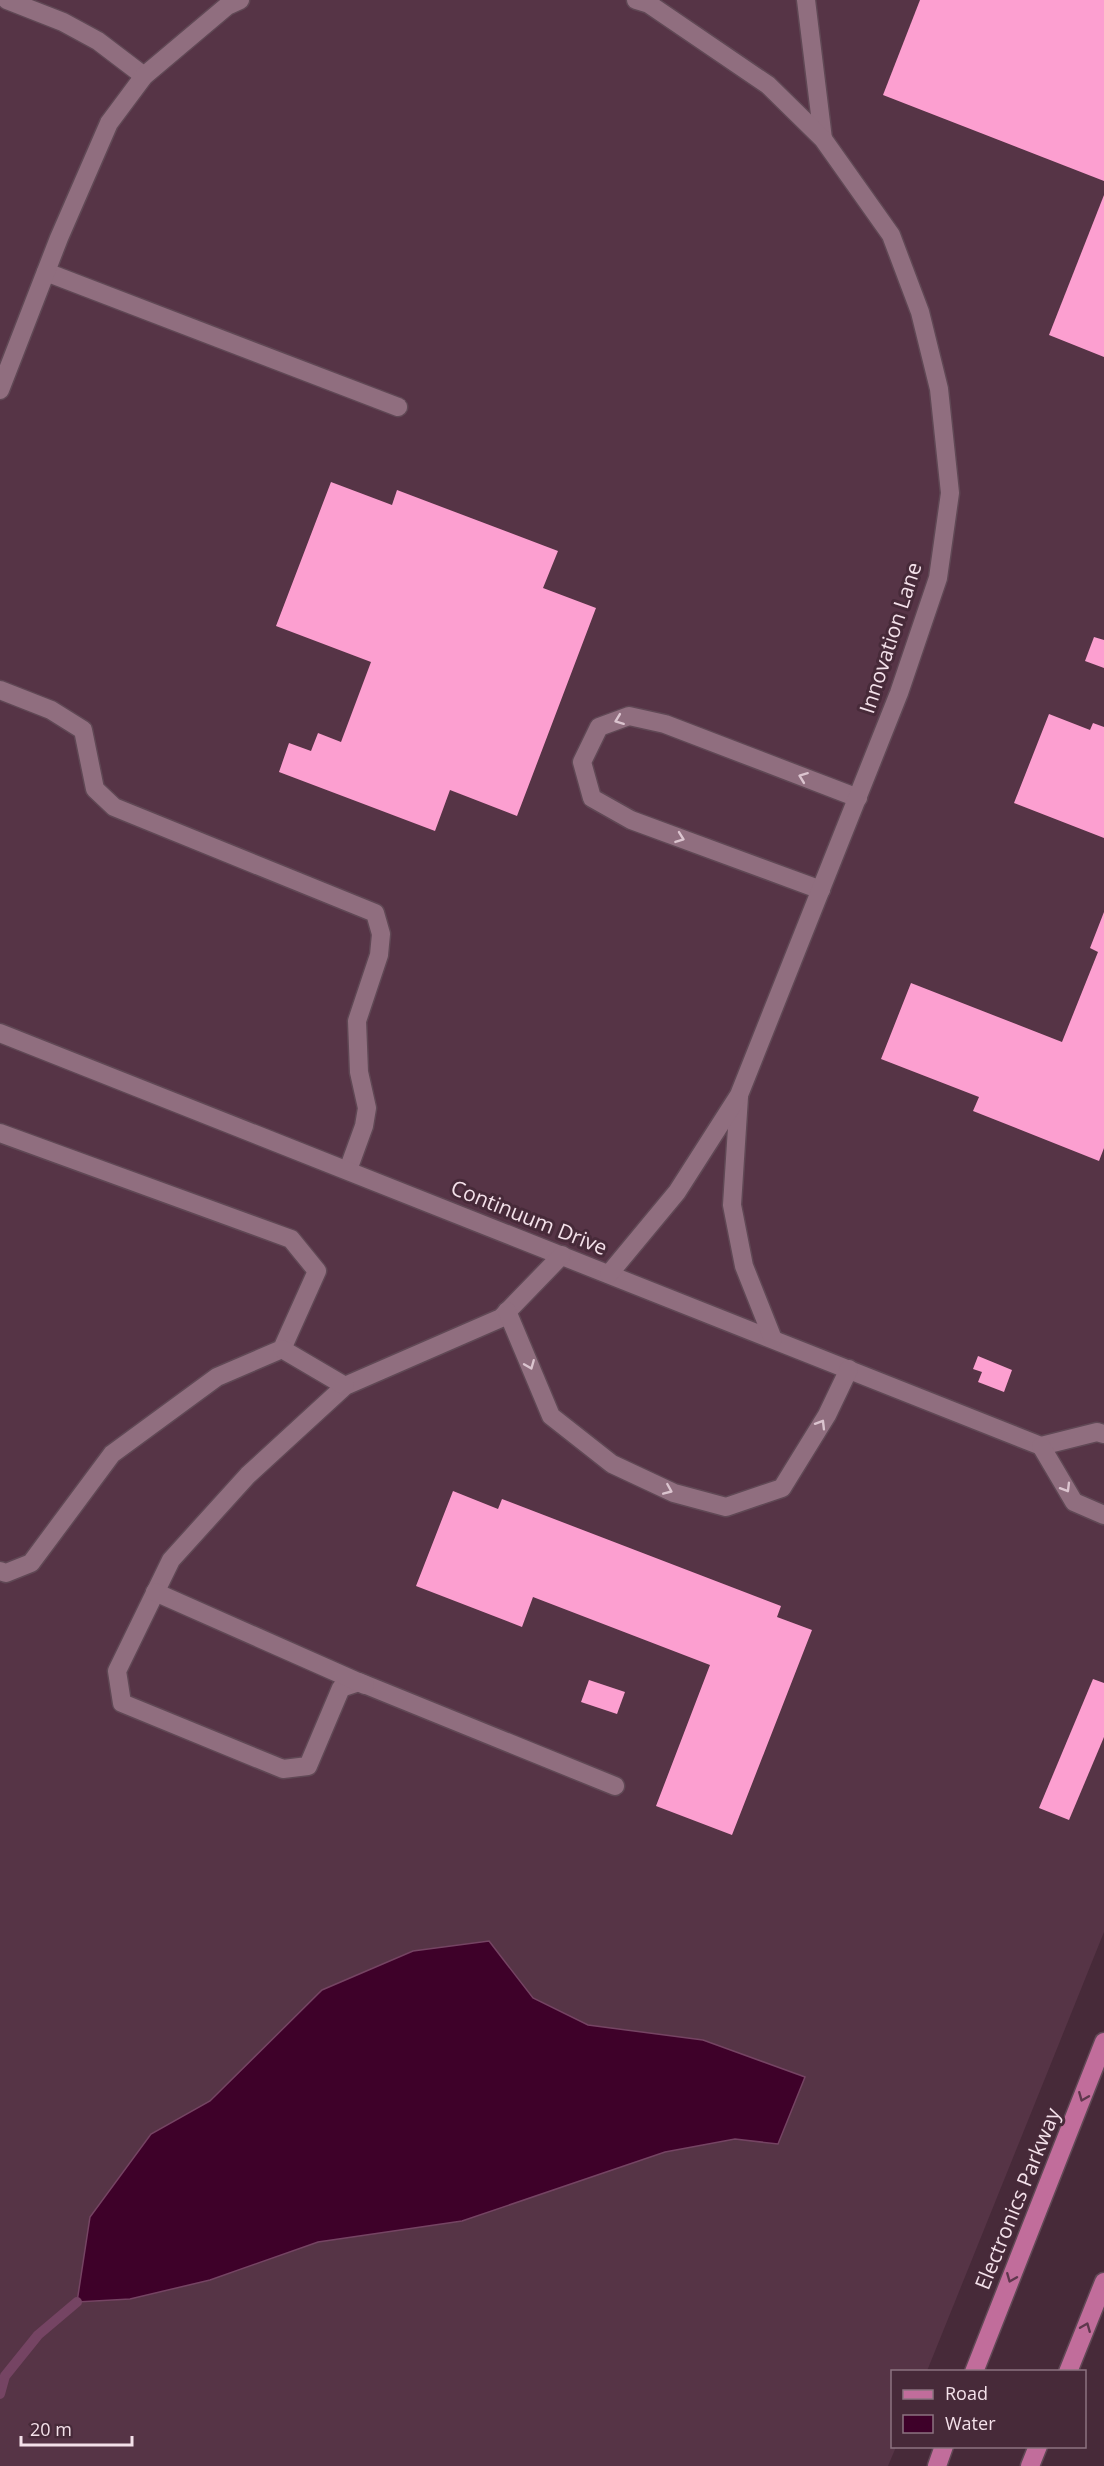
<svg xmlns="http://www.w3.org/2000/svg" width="1104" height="2466" font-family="'Open Sans',sans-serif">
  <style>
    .built { fill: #563446 }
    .water { fill: #3e0129; stroke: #754463; stroke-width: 1.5 }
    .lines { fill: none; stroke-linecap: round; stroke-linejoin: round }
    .stream { stroke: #754463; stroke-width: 10 }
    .building { fill: #fc9fd0 }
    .minor-casing { stroke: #604855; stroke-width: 21 }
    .major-casing { stroke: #604855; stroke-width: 21 }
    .minor { stroke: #906e7f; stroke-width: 18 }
    .major { stroke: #c16d9b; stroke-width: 18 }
    .oneway { stroke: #dbc4cf }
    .oneway2 { stroke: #5f374d }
    .labels { text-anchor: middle; stroke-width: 6; stroke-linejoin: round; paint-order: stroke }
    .street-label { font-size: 21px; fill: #f4e1ea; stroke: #472a39 }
  </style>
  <rect width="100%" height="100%" fill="#472a39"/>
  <!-- built -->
  <path class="built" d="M0 0H1104V1932L927 2371 892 2372V2446L896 2447 888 2466H0Z"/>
  <!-- water -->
  <path class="water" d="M489 1941 533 1998 588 2025 703 2040 805 2077 778 2144 735 2139 665 2152 462 2221 318 2242 210 2280 130 2299 77 2302 90 2217 151 2134 210 2101 322 1990 413 1951Z"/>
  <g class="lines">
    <!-- stream -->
    <path class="stream" d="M0 2394 5 2376 38 2335 77 2302"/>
  </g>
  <!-- building -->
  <g class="building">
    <path d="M920 0H1104V181L883 95Z"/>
    <path d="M1104 195V357L1049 335Z"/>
    <path d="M331 482 392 505 397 490 558 551 543 588 596 608 517 816 450 790 435 831 279 772 289 743 311 751 318 733 341 742 371 662 276 626Z"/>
    <path d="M1094 637 1104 640V668L1085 661Z"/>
    <path d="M1049 714 1090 730 1093 723 1104 727V838L1014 803Z"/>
    <path d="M1104 912V1148L1099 1161 973 1111 979 1097 881 1059 911 983 1062 1042 1098 952 1090 948Z"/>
    <path d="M978 1356 1012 1370 1004 1392 978 1382 982 1372 973 1369Z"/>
    <path d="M453 1491 498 1509 502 1499 781 1606 777 1617 812 1630 732 1835 656 1806 710 1665 533 1597 522 1627 416 1586Z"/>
    <path d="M1093 1679 1104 1683V1737L1069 1820 1039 1808Z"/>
    <path d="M589 1680 625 1692 617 1714 581 1702Z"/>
  </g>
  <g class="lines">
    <!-- minor casing -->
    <g class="minor-casing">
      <g id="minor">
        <path d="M7 0 63 22 98 41 144 76"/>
        <path d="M806 0 823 139"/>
        <path d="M46 272 398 407"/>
        <path d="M0 390 59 238 109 123 144 76 227 6 240 0"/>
        <path d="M0 690 51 710 83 730 95 789 114 807 375 913 381 934 379 955 357 1021 359 1072 367 1108 364 1126 348 1170"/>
        <path d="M821 890 631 820 592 798 582 762 599 727 629 716 665 724 858 798"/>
        <path d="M0 1033 1041 1446 1097 1432 1104 1434"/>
        <path d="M739 1097 732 1205 744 1266 773 1339"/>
        <path d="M0 1133 291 1239 317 1271 282 1349 217 1377 112 1454 31 1563 6 1573 0 1571"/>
        <path d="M562 1255 501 1318 345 1386 248 1475 171 1560 117 1671 122 1703 283 1769 308 1766 341 1688 359 1682 615 1786"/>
        <path d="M609 1274 677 1192 739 1095 899 693 938 578 950 493 939 389 920 312 891 235 823 139 768 85 649 4 636 0"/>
        <path d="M507 1311 551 1416 612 1464 674 1493 726 1507 782 1488 827 1415 849 1369"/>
        <path d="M282 1349 345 1386"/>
        <path d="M1041 1446 1074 1502 1104 1515"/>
        <path d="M155 1592 365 1685"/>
      </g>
    </g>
    <!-- major casing -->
    <g class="major-casing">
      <g id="major">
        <path d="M974 2372 1104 2042"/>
        <path d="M1068 2372 1104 2282"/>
        <path d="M937 2466 944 2446"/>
        <path d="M1030 2466 1038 2446"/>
      </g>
    </g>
    <!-- minor -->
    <use href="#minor" class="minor"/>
    <!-- major -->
    <use href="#major" class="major"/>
  </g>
  <!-- one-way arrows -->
  <defs><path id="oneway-chevron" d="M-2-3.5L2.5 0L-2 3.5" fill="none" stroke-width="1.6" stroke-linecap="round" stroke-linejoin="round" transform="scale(1.5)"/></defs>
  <g class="oneway">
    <use href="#oneway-chevron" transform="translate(619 720) rotate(159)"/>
    <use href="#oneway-chevron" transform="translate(803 777) rotate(-159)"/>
    <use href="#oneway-chevron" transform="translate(680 838) rotate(20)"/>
    <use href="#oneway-chevron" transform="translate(530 1365) rotate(68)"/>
    <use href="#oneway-chevron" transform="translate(821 1424) rotate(-59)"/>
    <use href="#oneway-chevron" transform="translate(1066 1488) rotate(59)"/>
    <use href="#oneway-chevron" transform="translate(668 1490) rotate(23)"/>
  </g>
  <g class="oneway2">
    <use href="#oneway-chevron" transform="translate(1083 2097) rotate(112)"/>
    <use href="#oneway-chevron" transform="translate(1011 2278) rotate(112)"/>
    <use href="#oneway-chevron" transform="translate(1086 2327) rotate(-68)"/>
  </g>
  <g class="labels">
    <!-- street labels -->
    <g class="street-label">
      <text transform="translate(891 638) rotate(-72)" y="7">Innovation Lane</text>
      <text transform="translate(529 1218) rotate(22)" y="7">Continuum Drive</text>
      <text transform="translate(1018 2199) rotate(-68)" y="7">Electronics Parkway</text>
    </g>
  </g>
  <!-- legend -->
  <rect x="891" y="2370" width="195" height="78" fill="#472a39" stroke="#8c7380" stroke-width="1.5"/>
  <rect x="903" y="2390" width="30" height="9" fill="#c16d9b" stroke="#8c7380" stroke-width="1.5"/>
  <text x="945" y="2400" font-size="18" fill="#f4e1ea">Road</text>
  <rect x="903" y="2415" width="30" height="18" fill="#3e0129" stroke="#8c7380" stroke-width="1.5"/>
  <text x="945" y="2430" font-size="18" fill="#f4e1ea">Water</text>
  <!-- scale -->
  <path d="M21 2436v9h111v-9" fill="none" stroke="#f4e1ea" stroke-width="3"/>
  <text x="30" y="2436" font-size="18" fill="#f4e1ea" stroke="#472a39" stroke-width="4.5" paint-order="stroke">20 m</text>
</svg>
